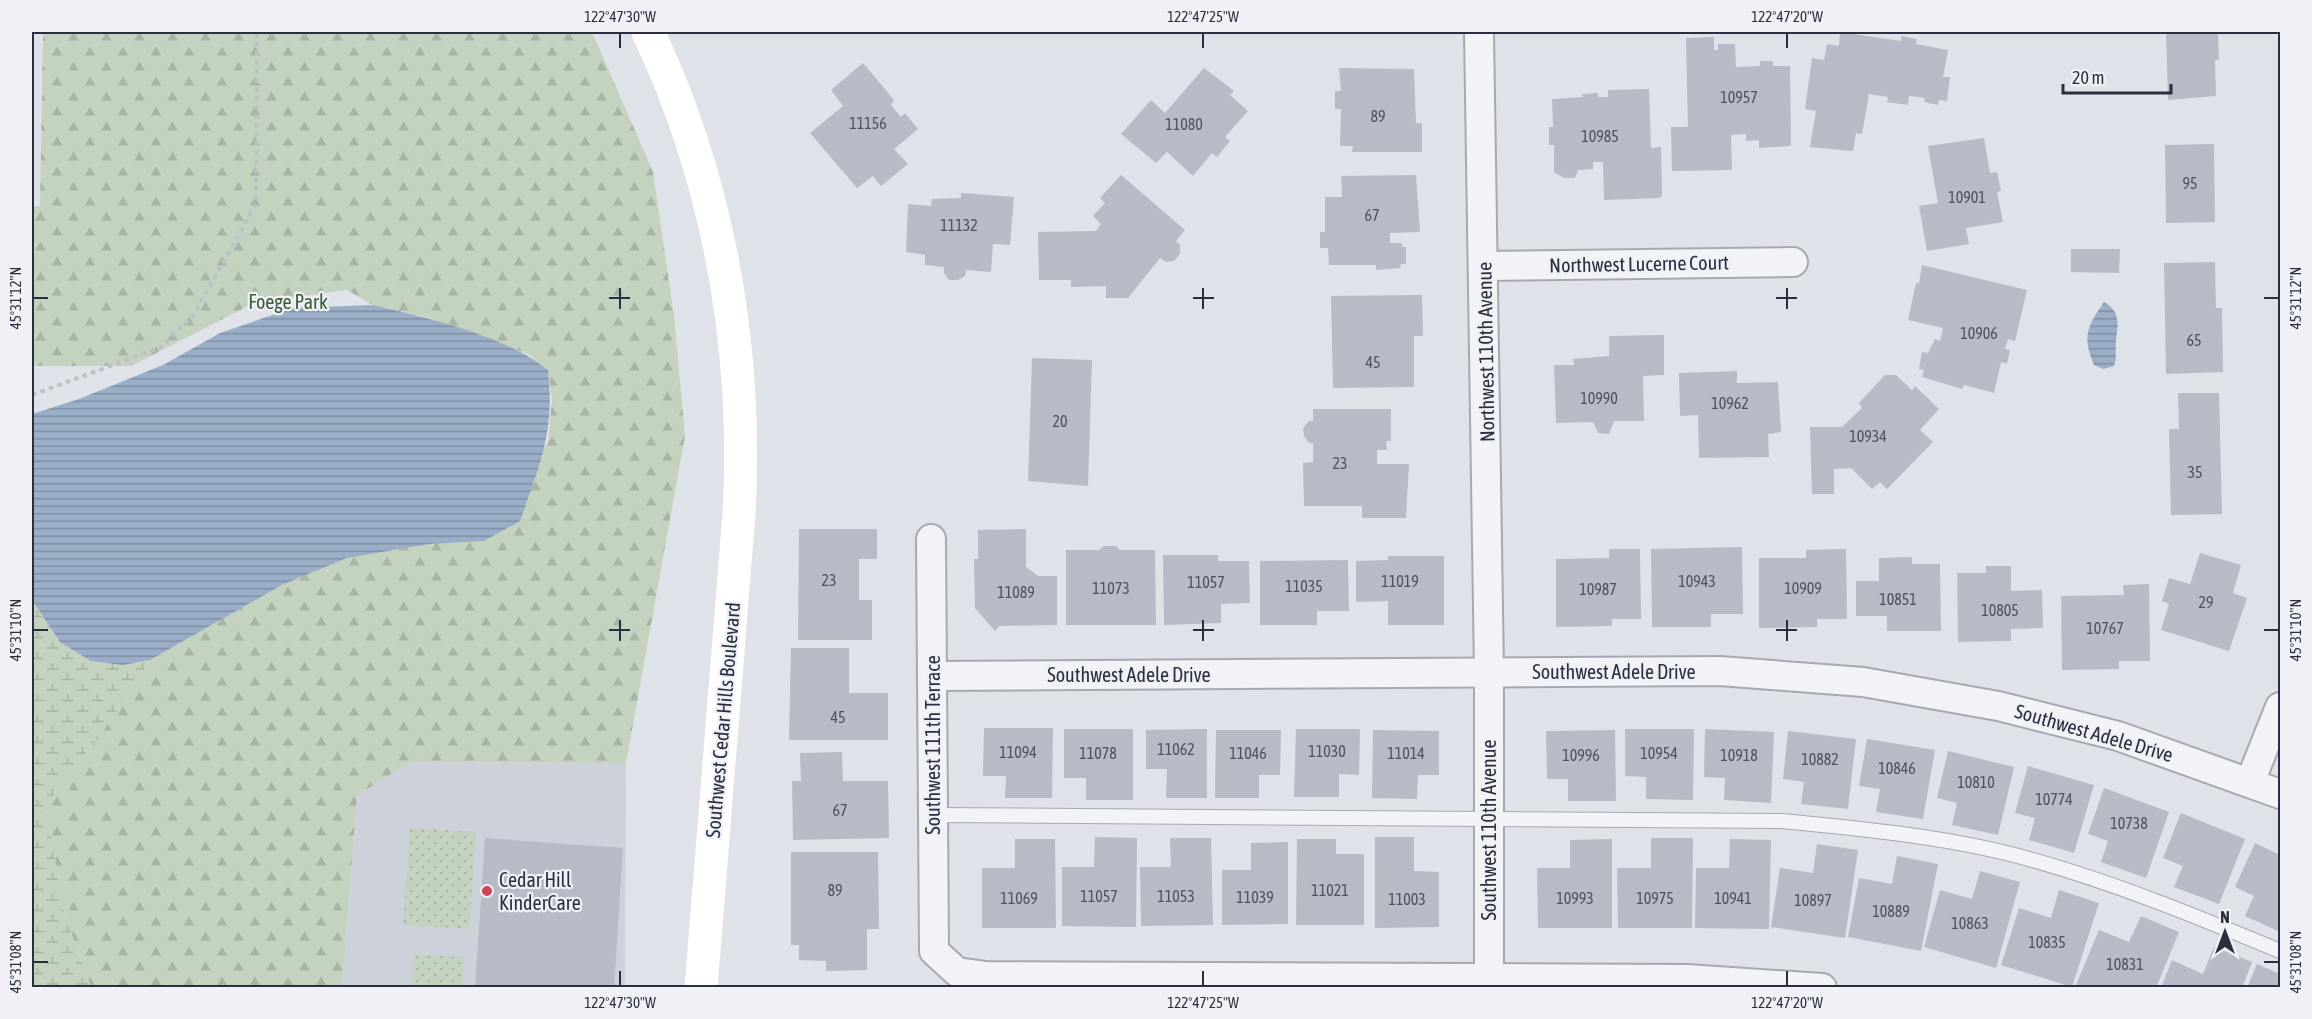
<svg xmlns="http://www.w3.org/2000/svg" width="2312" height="1019" font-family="'Asap Condensed',sans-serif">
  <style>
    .built { fill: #cdd1da }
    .green { fill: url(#green-dots) }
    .forest { fill: url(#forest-firs) }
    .wetland { fill: url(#wetland-marsh) }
    .water { fill: url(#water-rules) }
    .building { fill: #b7bbc5 }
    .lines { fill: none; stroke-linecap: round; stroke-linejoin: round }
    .service-casing { stroke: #a5a9b2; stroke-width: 16 }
    .minor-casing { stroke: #a5a9b2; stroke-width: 32 }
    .path { stroke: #bec0c6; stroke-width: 4; stroke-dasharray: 4.5 4.5; stroke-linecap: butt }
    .service { stroke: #f2f3f6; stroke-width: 14 }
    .minor { stroke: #f2f3f6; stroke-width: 28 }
    .secondary { stroke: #fff; stroke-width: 33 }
    .ticks { fill: none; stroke: #292f3f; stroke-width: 2 }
    .poi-dot { fill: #ca4753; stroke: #eff1f6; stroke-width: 2 }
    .labels { text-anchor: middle; stroke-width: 4.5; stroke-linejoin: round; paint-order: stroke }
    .number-label { font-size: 16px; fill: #4c5260 }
    .street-label { font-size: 20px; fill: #292f3f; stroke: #eff1f6 }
    .park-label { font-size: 20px; fill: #3b5a36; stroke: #eff1f6 }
    .poi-label { font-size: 20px; fill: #292f3f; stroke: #eff1f6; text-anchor: start }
    .neatline { fill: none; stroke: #292f3f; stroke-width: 2 }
    .ticks-label { font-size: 15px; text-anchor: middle; fill: #292f3f }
  </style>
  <defs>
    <pattern id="green-dots" width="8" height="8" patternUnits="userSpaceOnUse" patternTransform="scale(1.5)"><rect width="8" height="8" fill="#c4d2c0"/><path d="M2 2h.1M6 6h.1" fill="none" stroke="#a8b5a6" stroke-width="1.8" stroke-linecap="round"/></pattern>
    <pattern id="forest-firs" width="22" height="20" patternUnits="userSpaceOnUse" patternTransform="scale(1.5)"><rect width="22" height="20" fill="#c4d2c0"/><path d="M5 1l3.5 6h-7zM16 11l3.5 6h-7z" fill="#a8b5a6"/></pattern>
    <pattern id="wetland-marsh" width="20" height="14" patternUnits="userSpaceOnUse" patternTransform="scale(1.5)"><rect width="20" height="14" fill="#c4d2c0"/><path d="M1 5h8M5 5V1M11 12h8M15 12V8" fill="none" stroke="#a8b5a6"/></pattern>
    <pattern id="water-rules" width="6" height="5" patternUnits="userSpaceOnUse" patternTransform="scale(1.5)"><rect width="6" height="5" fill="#9baec7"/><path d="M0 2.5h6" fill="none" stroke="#7e8ea3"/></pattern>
  </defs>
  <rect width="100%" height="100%" fill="#dfe2e8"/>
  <!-- built -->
  <path class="built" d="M411 762 626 763 625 987 342 988 357 795Z"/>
  <!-- green -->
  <g class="green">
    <path d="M410 828 476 832 469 929 403 925Z"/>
    <path d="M414 954 464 957 462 987H411Z"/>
  </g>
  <!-- forest -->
  <path class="forest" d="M43 32H592L653 172 674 316 685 436 626 763 411 762 357 795 342 987H91L65 916 46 809 63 779 97 740 150 660 282 585 347 558 429 544 484 541 548 442 552 399 548 370 528 354 429 318 373 305 347 290 254 303 131 366H32V207L40 206Z"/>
  <!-- wetland -->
  <path class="wetland" d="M32 600 60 642 123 665 150 660 97 740 63 779 46 809 65 916 91 987H32Z"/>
  <!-- water -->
  <g class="water">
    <path d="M2104 302C2121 312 2118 324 2116 341 2115 351 2117 357 2114 366L2103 369 2094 365C2082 336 2087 327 2104 302Z"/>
    <path d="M373 305C427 318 504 335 548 370 555 432 540 464 520 521L484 541 429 544 347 558 282 585 150 660 123 665 91 661 60 642 32 600V414L79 399 163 365 220 333 293 308Z"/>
  </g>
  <!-- building -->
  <g class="building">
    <path d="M1840 32 1901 41V36L1917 39 1916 44 1948 50 1943 77H1950L1947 101 1939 100 1938 105 1924 102 1925 98 1909 96 1908 105 1887 102 1888 97 1869 94 1862 134 1856 133 1853 151 1810 147 1816 111 1805 109 1812 58 1824 60 1827 44 1839 46Z"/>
    <path d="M2166 32H2218L2219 60H2215L2216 96 2168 100Z"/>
    <path d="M1714 37V50H1718V44H1735L1736 67 1760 66V61H1773V66H1790L1791 146 1759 148V140L1746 141V134L1731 135 1732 170 1672 171 1671 127H1688L1686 38Z"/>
    <path d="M863 63 894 100 891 105 901 117 905 113 918 129 894 149 908 164 881 186 873 176 857 188 810 133 843 106 831 90Z"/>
    <path d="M1204 68 1234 91 1230 95 1248 111 1225 137 1230 141 1217 157 1212 153 1193 176 1167 152 1156 163 1121 134 1151 100 1165 113Z"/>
    <path d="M1339 68 1414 69 1416 123H1422V152H1352L1353 146H1340L1341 109H1335V91H1341Z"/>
    <path d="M1649 89 1651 148 1661 147 1662 196 1659 198 1604 200 1603 162H1593V169L1578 170 1575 178H1564L1554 172V145H1549V127H1553L1552 99 1583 97 1582 94 1598 93V97H1608V90Z"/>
    <path d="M1984 138 1990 173 1997 172 2001 191 1997 192 2003 222 1966 228 1969 244 1927 251 1919 206 1938 203 1928 146Z"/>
    <path d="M2214 144 2215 222 2166 223 2165 145Z"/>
    <path d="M1121 175 1185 230 1176 241 1180 245V254L1174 261 1166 262 1160 258 1128 298H1106V286L1071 287V280H1039L1038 232 1096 231 1101 224 1093 216 1105 203 1100 198Z"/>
    <path d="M1416 175 1420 232 1390 233V243H1402V247H1406V264H1401L1400 268 1376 270V265H1329L1328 248H1320V232H1325V197H1342L1341 176Z"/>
    <path d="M961 193 1014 197 1010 245 993 244 991 272 966 270 965 276 958 280H949L944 273V267L925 265V255L906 252 908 204 931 206 932 199 961 198Z"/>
    <path d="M2071 249H2120L2119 273 2071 272Z"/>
    <path d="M2215 262 2216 308H2222L2223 372 2166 374 2164 263Z"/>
    <path d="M1922 265 2027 290 2015 341 2008 339 2005 349 2010 350 2007 364 2001 362 1994 393 1964 385 1962 389 1922 377 1924 370 1919 369 1922 352 1928 353 1935 339 1940 341 1943 328 1908 320 1916 283 1919 284Z"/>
    <path d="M1422 295 1423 336H1414V387L1333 388 1331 296Z"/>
    <path d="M1664 335V375L1643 376 1644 421H1614L1609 434 1598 433 1593 422 1556 423 1554 365H1574L1573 359 1609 356V336Z"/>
    <path d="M1032 358 1092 360 1088 486 1028 481Z"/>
    <path d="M1737 371V383L1778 382 1781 432 1768 434 1769 457 1699 458 1698 415 1680 416 1679 373Z"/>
    <path d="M1885 375H1896L1912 390 1915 386 1939 409 1920 430 1933 442 1887 489 1880 482 1872 489 1851 468 1834 469V494H1812L1810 427H1842L1862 408 1859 403Z"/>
    <path d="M2178 393H2219L2222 514 2171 515 2169 429H2179Z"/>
    <path d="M1313 409H1391V441H1386L1387 450H1377V464H1409L1406 518H1362V506H1304L1303 463 1313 462V443H1309L1304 436 1303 428 1309 421H1313Z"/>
    <path d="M799 529H877V559H859V600H872V640H798Z"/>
    <path d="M1026 529V567L1038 576H1057V625L999 626 995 631 975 608 974 559H978V530Z"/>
    <path d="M1104 546H1116L1120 550H1155L1156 625H1066V550H1099Z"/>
    <path d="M1742 547 1743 614H1711V627H1652L1651 549Z"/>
    <path d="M1609 549H1640L1641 619H1612V626L1556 627V559L1609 558Z"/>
    <path d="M1846 549 1847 619H1817V627L1759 628V558H1806V550Z"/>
    <path d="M2200 553 2241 565 2233 593 2247 598 2229 651 2161 630 2169 604 2162 601 2169 578 2190 584Z"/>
    <path d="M1163 555H1218V561H1249L1250 603 1221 604V623L1164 625Z"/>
    <path d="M1388 556H1444V625H1388V601L1356 602V561L1388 560Z"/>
    <path d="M1912 557V564H1940L1941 631H1887V616H1856V581H1879V558Z"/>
    <path d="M1348 560 1349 611H1317V625H1260V561Z"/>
    <path d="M1986 566H2011V591L2042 590 2043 628 2011 629V641L1958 642 1957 573H1986Z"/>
    <path d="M2149 584 2150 661H2119V669L2062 670 2061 596 2124 595 2123 585Z"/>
    <path d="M791 648H849V693H888V740H789Z"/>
    <path d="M984 728H1053L1052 798H1005L1006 776H983Z"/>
    <path d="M1064 729H1133V800H1086V778H1064Z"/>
    <path d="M1207 729V798H1166L1167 769H1146V730Z"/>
    <path d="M1296 729H1360L1359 775 1339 774V797H1294Z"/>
    <path d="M1625 729H1694L1693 800 1646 799V777L1625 776Z"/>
    <path d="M1705 729 1774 732 1771 803 1724 800 1725 778 1704 777Z"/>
    <path d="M1216 730H1281L1280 775H1259V798H1215Z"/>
    <path d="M1373 730 1439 731V775H1418L1417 799 1372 798Z"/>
    <path d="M1615 730 1616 801H1568V779H1547L1546 731Z"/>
    <path d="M1788 731 1856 739 1848 809 1801 804 1804 782 1783 779Z"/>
    <path d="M1867 739 1935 750 1923 819 1876 812 1880 789 1859 786Z"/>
    <path d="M1948 751 2014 767 1998 835 1952 825 1957 803 1937 798Z"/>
    <path d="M842 752 843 781H888L889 838 793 840 792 781H801L800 753Z"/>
    <path d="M2028 766 2094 785 2074 853 2029 840 2035 818 2015 813Z"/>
    <path d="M2104 788 2169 812 2146 878 2101 862 2108 841 2088 834Z"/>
    <path d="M2181 813 2245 839 2219 904 2174 887 2183 866 2163 858Z"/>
    <path d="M1095 837 1137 838 1136 927 1062 926V867H1094Z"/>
    <path d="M1375 837H1414V871L1439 872V927L1375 928Z"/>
    <path d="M485 838 623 848 614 988H475Z"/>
    <path d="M1170 838H1211L1213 925 1141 926 1140 867H1171Z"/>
    <path d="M1651 838H1693L1692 928H1618L1617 868H1651Z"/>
    <path d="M1015 839H1055L1056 928H982V868H1015Z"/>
    <path d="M1297 839H1336V854H1364V925H1296Z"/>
    <path d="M1612 839V928H1538L1537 868H1570V840Z"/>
    <path d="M1730 839 1771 840 1769 929 1695 928 1696 868H1729Z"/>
    <path d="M1288 842V924L1222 925V870H1251V843Z"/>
    <path d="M2255 843 2280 855V932L2245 916 2254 896 2235 887Z"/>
    <path d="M1817 844 1858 850 1845 938 1771 927 1780 868 1813 873Z"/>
    <path d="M791 852H878L879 929H867V970L826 971V961L799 960V945H791Z"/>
    <path d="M1897 856 1938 864 1921 951 1848 937 1859 878 1892 884Z"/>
    <path d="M1980 871 2020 882 1996 968 1924 947 1940 890 1972 899Z"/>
    <path d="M2059 890 2099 903 2072 987 2001 965 2019 908 2051 918Z"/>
    <path d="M2141 916 2179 932 2156 988H2082L2076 985 2099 930 2129 942Z"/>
    <path d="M2214 947 2252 962 2242 988H2161L2172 960 2203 974Z"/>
    <path d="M2257 964 2280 974V988H2247Z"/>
  </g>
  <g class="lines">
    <!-- service casing -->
    <g class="service-casing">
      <path id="service" d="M933 815 1782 821C1863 829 1951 837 2029 859 2115 883 2198 917 2280 951"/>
    </g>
    <!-- minor casing -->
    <g class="minor-casing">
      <g id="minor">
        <path d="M1479 32 1489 672V988"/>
        <path d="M1485 266 1793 262"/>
        <path d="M931 539 934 951 957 972 986 976 1687 979 1822 988"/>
        <path d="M932 676 1720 671 1863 682 1998 706 2118 736 2280 794"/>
        <path d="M2250 782 2280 707"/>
      </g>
    </g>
    <!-- path -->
    <path class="path" d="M32 395 161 347 193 316 256 204 257 32"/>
    <!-- service -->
    <use href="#service" class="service"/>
    <!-- minor -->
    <use href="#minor" class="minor"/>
    <!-- secondary -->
    <path class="secondary" d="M648 32C719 181 748 349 739 514L701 988"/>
  </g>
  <!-- ticks -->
  <path class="ticks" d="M620 33V48M1203 33V48M1787 33V48M620 288V309M1203 288V309M1787 288V309M33 298H48M609 298H630M1193 298H1214M1776 298H1797M2264 298H2279M620 620V641M1203 620V641M1787 620V641M33 630H48M609 630H630M1193 630H1214M1776 630H1797M2264 630H2279M33 962H48M2264 962H2279M620 971V986M1203 971V986M1787 971V986"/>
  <!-- markers -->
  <circle class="poi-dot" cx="487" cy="891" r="6"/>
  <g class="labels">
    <!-- number labels -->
    <g class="number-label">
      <text x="1739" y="103">10957</text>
      <text x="1378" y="122">89</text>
      <text x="868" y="129">11156</text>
      <text x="1184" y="130">11080</text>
      <text x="1600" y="142">10985</text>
      <text x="2190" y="189">95</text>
      <text x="1967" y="203">10901</text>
      <text x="1372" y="221">67</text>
      <text x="959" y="231">11132</text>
      <text x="1979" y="339">10906</text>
      <text x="2194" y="346">65</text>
      <text x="1373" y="368">45</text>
      <text x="1599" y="404">10990</text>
      <text x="1730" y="409">10962</text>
      <text x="1060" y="427">20</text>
      <text x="1868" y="442">10934</text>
      <text x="1340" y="469">23</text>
      <text x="2195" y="478">35</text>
      <text x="829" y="586">23</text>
      <text x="1400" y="587">11019</text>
      <text x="1697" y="587">10943</text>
      <text x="1206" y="588">11057</text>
      <text x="1304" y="592">11035</text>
      <text x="1111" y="594">11073</text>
      <text x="1803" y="594">10909</text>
      <text x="1598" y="595">10987</text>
      <text x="1016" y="598">11089</text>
      <text x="1898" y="605">10851</text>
      <text x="2206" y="608">29</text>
      <text x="2000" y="616">10805</text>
      <text x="2105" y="634">10767</text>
      <text x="838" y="723">45</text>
      <text x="1176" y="755">11062</text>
      <text x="1327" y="757">11030</text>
      <text x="1018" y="758">11094</text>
      <text x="1098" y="759">11078</text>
      <text x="1248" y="759">11046</text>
      <text x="1406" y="759">11014</text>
      <text x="1659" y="759">10954</text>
      <text x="1581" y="761">10996</text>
      <text x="1739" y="761">10918</text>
      <text x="1820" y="765">10882</text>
      <text x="1897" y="774">10846</text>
      <text x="1976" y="788">10810</text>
      <text x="2054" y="805">10774</text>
      <text x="840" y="816">67</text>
      <text x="2129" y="829">10738</text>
      <text x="835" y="896">89</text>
      <text x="1330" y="896">11021</text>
      <text x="1099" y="902">11057</text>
      <text x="1176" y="902">11053</text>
      <text x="1255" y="903">11039</text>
      <text x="1019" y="904">11069</text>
      <text x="1575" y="904">10993</text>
      <text x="1655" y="904">10975</text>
      <text x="1733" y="904">10941</text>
      <text x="1407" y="905">11003</text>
      <text x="1813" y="906">10897</text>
      <text x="1891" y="917">10889</text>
      <text x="1970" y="929">10863</text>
      <text x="2047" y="948">10835</text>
      <text x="2125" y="970">10831</text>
    </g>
    <!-- street labels -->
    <g class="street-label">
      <text transform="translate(1639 264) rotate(-1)" y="7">Northwest Lucerne Court</text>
      <text transform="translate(1486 352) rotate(-91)" y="7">Northwest 110th Avenue</text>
      <text x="1614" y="679">Southwest Adele Drive</text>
      <text x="1129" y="682">Southwest Adele Drive</text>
      <text transform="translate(723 720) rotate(-85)" y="7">Southwest Cedar Hills Boulevard</text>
      <text transform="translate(2094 733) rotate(16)" y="7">Southwest Adele Drive</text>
      <text transform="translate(933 745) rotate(-90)" y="7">Southwest 111th Terrace</text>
      <text transform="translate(1489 830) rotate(-90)" y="7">Southwest 110th Avenue</text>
    </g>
    <!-- park labels -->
    <g class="park-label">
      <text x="288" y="309">Foege Park</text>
    </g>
    <!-- poi labels -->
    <g class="poi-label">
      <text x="499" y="887">Cedar Hill<tspan x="499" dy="23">KinderCare</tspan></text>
    </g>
  </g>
  <!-- border -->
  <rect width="2312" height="1019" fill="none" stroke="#eff1f6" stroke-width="66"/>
  <!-- north arrow -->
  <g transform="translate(2225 932)" stroke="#eff1f6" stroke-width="4.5" paint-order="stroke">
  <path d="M0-4.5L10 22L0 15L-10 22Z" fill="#292f3f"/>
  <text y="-9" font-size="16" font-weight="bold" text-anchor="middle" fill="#292f3f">N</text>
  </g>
  <!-- scale -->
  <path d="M2063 84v9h108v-9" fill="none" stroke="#292f3f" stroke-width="3"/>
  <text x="2072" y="84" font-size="18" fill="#292f3f" stroke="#eff1f6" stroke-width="4.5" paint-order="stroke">20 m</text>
  <rect x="33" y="33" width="2246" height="953" class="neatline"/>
  <g class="ticks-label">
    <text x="620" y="22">122°47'30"W</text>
    <text x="1203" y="22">122°47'25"W</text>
    <text x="1787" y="22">122°47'20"W</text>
    <text transform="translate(16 298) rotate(-90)" y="5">45°31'12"N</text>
    <text transform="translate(2296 298) rotate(-90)" y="5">45°31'12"N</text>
    <text transform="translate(16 630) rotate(-90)" y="5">45°31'10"N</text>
    <text transform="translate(2296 630) rotate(-90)" y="5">45°31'10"N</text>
    <text transform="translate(16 962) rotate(-90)" y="5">45°31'08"N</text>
    <text transform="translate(2296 962) rotate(-90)" y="5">45°31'08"N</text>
    <text x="620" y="1008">122°47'30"W</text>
    <text x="1203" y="1008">122°47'25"W</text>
    <text x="1787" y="1008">122°47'20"W</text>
  </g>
</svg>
